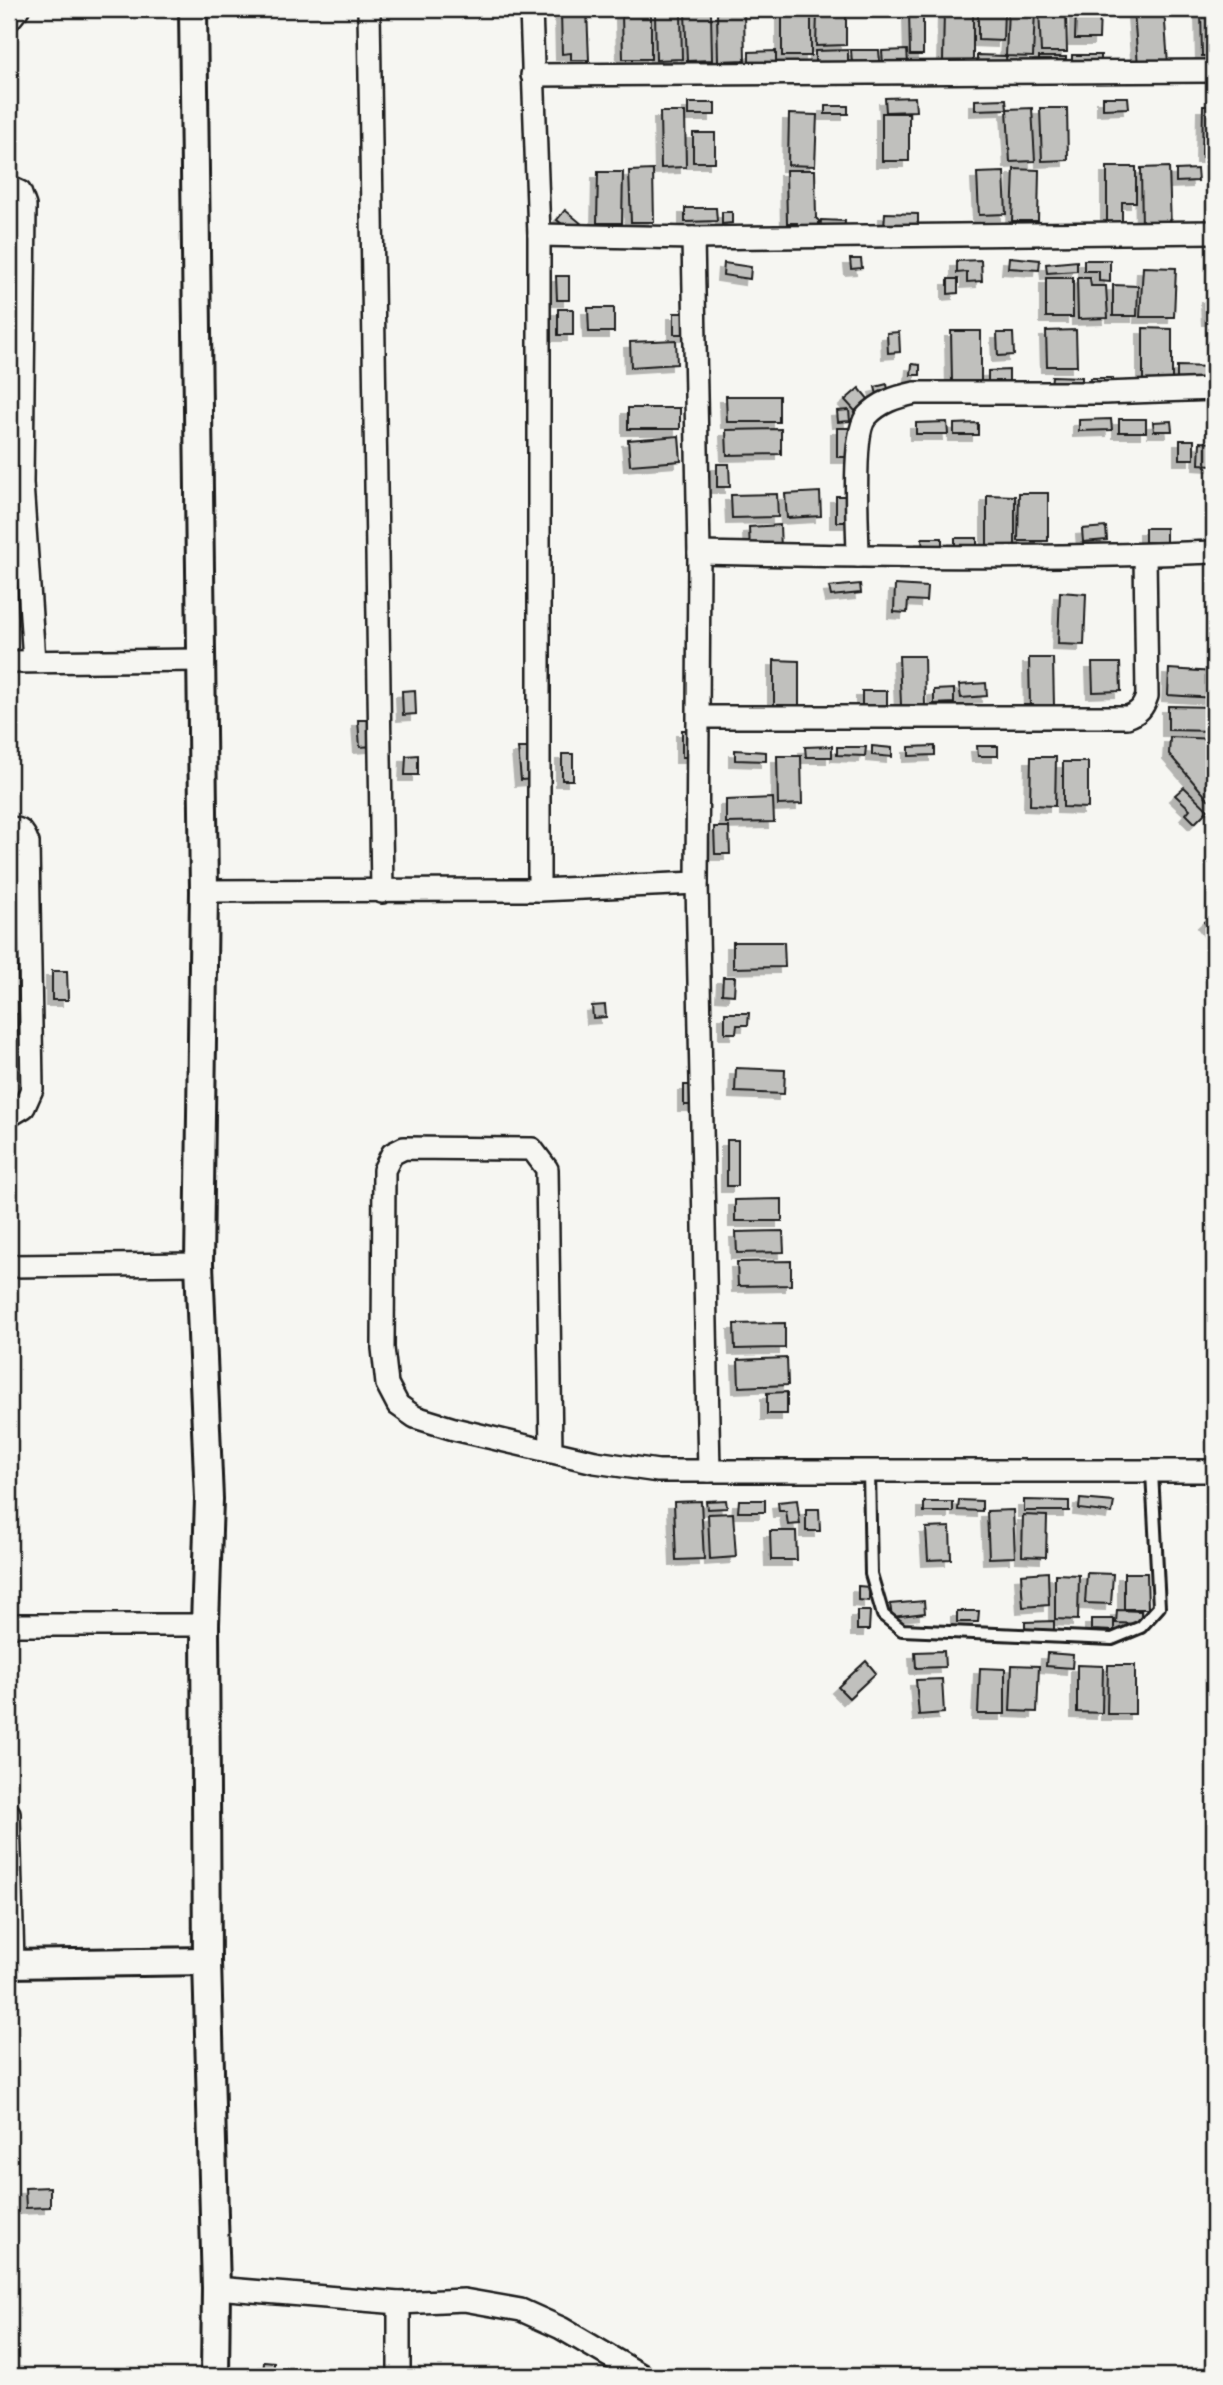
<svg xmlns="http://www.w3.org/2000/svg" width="1223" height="2385" font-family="Dekko,sans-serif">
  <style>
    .building { fill: #c0c0bd; stroke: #1c1c1c; stroke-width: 2; filter: url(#shadow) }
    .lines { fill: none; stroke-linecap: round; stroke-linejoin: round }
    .service-casing { stroke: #1c1c1c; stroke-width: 16 }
    .minor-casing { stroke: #1c1c1c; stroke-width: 26 }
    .tertiary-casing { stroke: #1c1c1c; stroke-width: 32 }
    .service { stroke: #f6f6f2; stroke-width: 10 }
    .minor { stroke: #f6f6f2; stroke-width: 21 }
    .tertiary { stroke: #f6f6f2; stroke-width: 26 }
  </style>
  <defs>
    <filter id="shadow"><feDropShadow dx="-6" dy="6" stdDeviation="0" flood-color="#0004"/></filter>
  </defs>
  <rect width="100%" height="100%" fill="#f6f6f2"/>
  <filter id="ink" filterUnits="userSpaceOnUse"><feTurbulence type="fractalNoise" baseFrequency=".0143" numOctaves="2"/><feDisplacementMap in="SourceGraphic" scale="14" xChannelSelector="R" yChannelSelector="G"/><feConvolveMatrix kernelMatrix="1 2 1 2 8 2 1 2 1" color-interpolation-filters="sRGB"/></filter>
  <g filter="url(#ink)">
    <!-- building -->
    <g class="building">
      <rect x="782" y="9" width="29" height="47"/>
      <path d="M909 9H923V55H910Z"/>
      <path d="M944 9H973V63L943 62Z"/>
      <path d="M978 9H1004L1003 41 978 40Z"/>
      <path d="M1008 9 1035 10 1033 57 1006 56Z"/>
      <path d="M1039 9H1066L1067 52H1041Z"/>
      <path d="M1076 9H1100L1099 39H1075Z"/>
      <path d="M1164 9 1168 64 1138 66 1134 11Z"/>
      <path d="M1201 9H1214V56H1202Z"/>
      <path d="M587 10 589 60H571V53L562 54 561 11Z"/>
      <path d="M651 12V59H623L622 13Z"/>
      <path d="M711 12 712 60 687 61 685 13Z"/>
      <path d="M717 12H744L745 60 718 61Z"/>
      <path d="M817 12H846V45L816 46Z"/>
      <path d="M655 13H681L682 59 656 60Z"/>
      <path d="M848 50V64L815 65V51Z"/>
      <path d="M851 50H879L880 62 852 63Z"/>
      <path d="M907 50 908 63 883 64 882 51Z"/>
      <path d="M776 51V64H749V52Z"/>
      <path d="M977 55 1006 56 1007 71H977Z"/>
      <rect x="1072" y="55" width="29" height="15"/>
      <rect x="1039" y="57" width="27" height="11"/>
      <path d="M915 97 916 111 886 112 885 98Z"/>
      <path d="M1103 97H1128L1129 108 1103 109Z"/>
      <path d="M1006 99 1007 109 975 110V100Z"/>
      <rect x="688" y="103" width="27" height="12"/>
      <rect x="825" y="106" width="23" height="8"/>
      <path d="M1203 106H1214V157H1202Z"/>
      <path d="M1032 108 1035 161 1010 162 1007 109Z"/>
      <path d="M1040 108H1067L1068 160 1042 161Z"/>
      <path d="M660 112H685L686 167 661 168Z"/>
      <rect x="882" y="113" width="27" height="48"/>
      <path d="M789 114 817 115 815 166 788 165Z"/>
      <rect x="693" y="133" width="22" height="29"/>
      <path d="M1107 167H1136V202H1122V223H1107Z"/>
      <path d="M1169 167 1171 228H1142L1141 168Z"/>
      <path d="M1014 169 1039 170 1038 221H1012Z"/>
      <path d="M1197 169 1198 181 1176 182V170Z"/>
      <path d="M653 170 654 222H631L629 171Z"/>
      <path d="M786 170H815L816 218 819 221V233H797V223H787Z"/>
      <path d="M598 172H623L622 223H597Z"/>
      <path d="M1004 172 1006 214 979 215 977 173Z"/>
      <path d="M685 208H716L717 221 685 222Z"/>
      <path d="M565 210 582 224 574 233 557 220Z"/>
      <path d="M722 212H732V223L722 224Z"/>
      <path d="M885 213 918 214V229L884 228Z"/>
      <path d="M821 220 845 221 844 234 820 233Z"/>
      <path d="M1009 257 1040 260 1039 270 1008 268Z"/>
      <path d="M850 259H861L862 268 851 269Z"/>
      <path d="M981 260 982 281 967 282V272L957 273V261Z"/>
      <path d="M1084 260H1110V282L1099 281V271H1084Z"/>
      <path d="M1077 261V271L1047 273 1046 264Z"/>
      <path d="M724 263 751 267 750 279 723 275Z"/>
      <path d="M1143 267 1176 268 1174 317H1140Z"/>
      <path d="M556 276H569V300H557Z"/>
      <rect x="1046" y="278" width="27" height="39"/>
      <path d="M1077 278H1090L1091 286H1106L1108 318 1078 319Z"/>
      <path d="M948 279H958V293L948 294Z"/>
      <path d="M1113 285 1138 286 1137 316H1113Z"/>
      <path d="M1207 297H1214V319H1208Z"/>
      <path d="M588 308H614V332H589Z"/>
      <rect x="558" y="309" width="15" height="26"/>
      <rect x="674" y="313" width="13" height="21"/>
      <path d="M1143 328 1172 329V381H1143Z"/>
      <path d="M1076 330 1077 366H1047L1046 331Z"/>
      <path d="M951 331H981V381H952Z"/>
      <path d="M899 332 900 352 888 353 887 333Z"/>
      <path d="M997 333H1013L1014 355 998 356Z"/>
      <path d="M676 340 677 364 631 367 630 342Z"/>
      <path d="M912 364 920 365V375H911Z"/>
      <path d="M1177 366 1214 367V381L1177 380Z"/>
      <path d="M1009 370V384L988 385V371Z"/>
      <path d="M1052 376 1082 377V389L1051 387Z"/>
      <path d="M1090 378H1113V387H1089Z"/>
      <path d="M887 384 889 395 878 398 875 387Z"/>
      <path d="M859 388 869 400 855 411 845 400Z"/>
      <path d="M726 396H779V422H727Z"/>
      <rect x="628" y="408" width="52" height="21"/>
      <path d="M849 410 850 421 838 422 837 411Z"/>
      <path d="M1111 419 1112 430 1079 431V420Z"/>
      <rect x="1119" y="419" width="27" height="13"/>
      <path d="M1171 421 1172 431H1154L1153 422Z"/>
      <path d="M947 422 948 434H916V423Z"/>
      <path d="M978 423V435H954V424Z"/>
      <path d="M837 428H849L850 457H837Z"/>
      <path d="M781 429V454L727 455 726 430Z"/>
      <path d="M679 436 681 461 630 465 628 440Z"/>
      <rect x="1180" y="440" width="14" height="19"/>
      <path d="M1200 442 1214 443 1213 465 1199 464Z"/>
      <path d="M717 464H729L730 487H717Z"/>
      <path d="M820 492 821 516 787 518 785 494Z"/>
      <path d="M1019 493H1048V541H1018Z"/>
      <path d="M777 494 778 517 732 518 731 495Z"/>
      <path d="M987 495 1015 496V545H987Z"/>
      <rect x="836" y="496" width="13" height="26"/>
      <path d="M780 525 781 549 750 551 749 527Z"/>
      <path d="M1106 527 1107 540 1083 542 1082 529Z"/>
      <rect x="1145" y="528" width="21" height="14"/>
      <path d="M922 538H942V552H923Z"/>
      <rect x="955" y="538" width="22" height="13"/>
      <path d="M860 584 861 593 831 596 829 587Z"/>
      <path d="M895 585 927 587 926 601 908 600 907 613 894 612Z"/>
      <path d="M1060 592 1086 594 1084 645 1058 644Z"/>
      <path d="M899 656H924L925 705H901Z"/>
      <path d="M1029 658H1053L1054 706 1030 707Z"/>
      <path d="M774 660 799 661V708L774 707Z"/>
      <path d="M1092 663H1120L1121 691 1093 692Z"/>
      <path d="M1169 669 1214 672V698L1168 695Z"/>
      <path d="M986 683 987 696 961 698 959 685Z"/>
      <path d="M954 689V703L934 704V690Z"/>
      <path d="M415 690 416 714 403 715 402 691Z"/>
      <rect x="862" y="691" width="25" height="14"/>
      <path d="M1168 706 1214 707V731L1168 730Z"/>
      <path d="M358 720H371L373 746 360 747Z"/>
      <rect x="682" y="730" width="12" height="27"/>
      <path d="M1170 737 1214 739V800L1208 799 1169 754Z"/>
      <path d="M832 746V757H806L805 747Z"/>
      <path d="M872 746 892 748V757L872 755Z"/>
      <path d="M935 746V755L909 756V747Z"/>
      <path d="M977 746H998V756H978Z"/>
      <path d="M837 747H866L865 756 837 755Z"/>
      <path d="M518 748H531L534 779 521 780Z"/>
      <path d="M735 750 766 752V761L735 760Z"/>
      <rect x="562" y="754" width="11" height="26"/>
      <path d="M418 755V775H405L406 756Z"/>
      <path d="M777 756H801L802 804 778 805Z"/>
      <path d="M1031 757H1056L1055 806 1030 805Z"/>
      <path d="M1063 762H1088V808L1063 807Z"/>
      <path d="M1184 787 1208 810 1195 823 1186 814 1190 809 1175 795Z"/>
      <path d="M773 798 774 822 726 823V800Z"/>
      <path d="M714 827H729L730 854H715Z"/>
      <path d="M1214 913V931L1212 933 1204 922Z"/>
      <path d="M733 942H784L785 967 733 968Z"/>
      <path d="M52 971H67L68 1000H52Z"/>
      <path d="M723 977H735L734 995 722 994Z"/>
      <path d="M605 1005 606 1017 593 1018 592 1006Z"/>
      <path d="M27 1013 29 1037 18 1038 16 1014Z"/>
      <path d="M725 1013H749L748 1025H737L736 1033H725Z"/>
      <path d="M736 1068 785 1070 784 1094 735 1092Z"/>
      <rect x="684" y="1085" width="13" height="20"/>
      <rect x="727" y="1140" width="11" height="46"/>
      <path d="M782 1199V1221H735V1200Z"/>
      <path d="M783 1231 784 1252 737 1253 736 1232Z"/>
      <path d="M791 1261V1285L738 1286 737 1262Z"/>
      <path d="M785 1323V1348L735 1349 734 1324Z"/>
      <path d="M787 1358 788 1385 739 1387 738 1360Z"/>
      <path d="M787 1392V1414H767V1393Z"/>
      <path d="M1080 1499 1114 1502 1112 1513 1079 1509Z"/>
      <path d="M726 1500 727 1508 707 1509 706 1501Z"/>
      <path d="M739 1500H765V1512H738Z"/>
      <path d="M797 1500 800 1524 788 1525 786 1511H779L778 1502Z"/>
      <path d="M959 1500 982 1501V1511L958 1510Z"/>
      <path d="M1024 1500 1069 1501V1511H1024Z"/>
      <path d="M701 1501 704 1559 676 1560 674 1502Z"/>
      <rect x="924" y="1502" width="29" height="10"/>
      <path d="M806 1509H819L820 1531H806Z"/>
      <path d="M1013 1510 1015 1557 989 1558 987 1511Z"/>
      <path d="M733 1513 736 1557 710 1559 708 1514Z"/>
      <path d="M1023 1515 1047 1516 1046 1557 1022 1556Z"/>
      <path d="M950 1527 951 1559 928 1560 926 1528Z"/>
      <path d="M770 1531H796L797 1560H771Z"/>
      <path d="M1048 1572 1049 1605 1023 1607 1021 1574Z"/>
      <path d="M1087 1573 1113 1574 1111 1604 1085 1603Z"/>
      <path d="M1124 1573H1147L1148 1609H1124Z"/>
      <path d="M1055 1574 1079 1575 1078 1620 1055 1619Z"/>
      <path d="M858 1586 869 1587V1601L858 1600Z"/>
      <path d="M924 1601 925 1613 892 1617 890 1604Z"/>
      <path d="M1117 1610 1141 1611V1624L1116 1623Z"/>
      <path d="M857 1611H870L869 1630H857Z"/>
      <path d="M957 1611H979L978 1622H957Z"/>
      <path d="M1091 1619H1114V1631L1091 1630Z"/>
      <path d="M1054 1621V1631H1025V1622Z"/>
      <path d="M944 1651 945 1667 916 1668 915 1652Z"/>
      <path d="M1047 1653 1073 1655 1072 1668 1046 1666Z"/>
      <path d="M866 1661 876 1673 849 1698 838 1687Z"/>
      <path d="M1012 1665 1039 1666 1037 1712 1010 1711Z"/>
      <path d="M1077 1665 1103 1666 1102 1713 1077 1712Z"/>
      <path d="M1108 1665H1135V1714H1107Z"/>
      <path d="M980 1668 1005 1669V1714H978Z"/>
      <path d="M942 1679 944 1713 919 1715 916 1680Z"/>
      <path d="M50 2187V2207L26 2208 25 2188Z"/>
      <path d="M264 2361 274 2362V2376H263Z"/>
    </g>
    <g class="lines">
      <!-- service casing -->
      <g class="service-casing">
        <path id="service" d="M869 1471 871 1574 883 1615 902 1630 1112 1639 1141 1627 1159 1607 1152 1472"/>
      </g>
      <!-- minor casing -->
      <g class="minor-casing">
        <g id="minor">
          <path d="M369 9 382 892"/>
          <path d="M531 9 539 235V890"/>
          <path d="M9 20 18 9"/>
          <path d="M532 75 1214 71"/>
          <path d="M9 187 20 192 25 206 22 483 34 661"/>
          <path d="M539 235 693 238 1214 232"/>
          <path d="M693 238 699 553 697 883 709 1471"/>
          <path d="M699 553C871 557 1043 559 1214 552"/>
          <path d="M858 556C858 530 851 432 867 416 880 402 896 397 915 393H1104L1214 389"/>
          <path d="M9 662 201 660"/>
          <path d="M700 717H1127C1139 713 1143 708 1147 696L1145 555"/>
          <path d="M9 828C21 828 24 832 28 843L32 1089 24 1107 9 1116"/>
          <path d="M204 891 539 890 697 883"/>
          <path d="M9 1266 199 1264"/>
          <path d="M551 1452 547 1169 532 1149 404 1148 392 1154 384 1170 383 1348 387 1384 398 1405 415 1417 454 1429 595 1462 658 1471H1214"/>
          <path d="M9 1625H205"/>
          <path d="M9 1813 13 1964"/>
          <path d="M216 2288 399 2303 464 2300 521 2310 561 2328 643 2376"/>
          <path d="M399 2303V2376"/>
        </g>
      </g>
      <!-- tertiary casing -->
      <g class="tertiary-casing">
        <g id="tertiary">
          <path d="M193 9 204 891 199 1264 209 1499 205 1625 207 1961 216 2288 215 2376"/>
          <path d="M9 1964 207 1961"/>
        </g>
      </g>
      <!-- service -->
      <use href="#service" class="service"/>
      <!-- minor -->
      <use href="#minor" class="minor"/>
      <!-- tertiary -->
      <use href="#tertiary" class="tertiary"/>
    </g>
  </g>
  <!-- margin -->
  <rect width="1223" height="2385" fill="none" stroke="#f6f6f2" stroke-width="35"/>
  <rect x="18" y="18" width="1188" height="2350" fill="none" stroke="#1c1c1c" stroke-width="2.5" filter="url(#ink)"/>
</svg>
